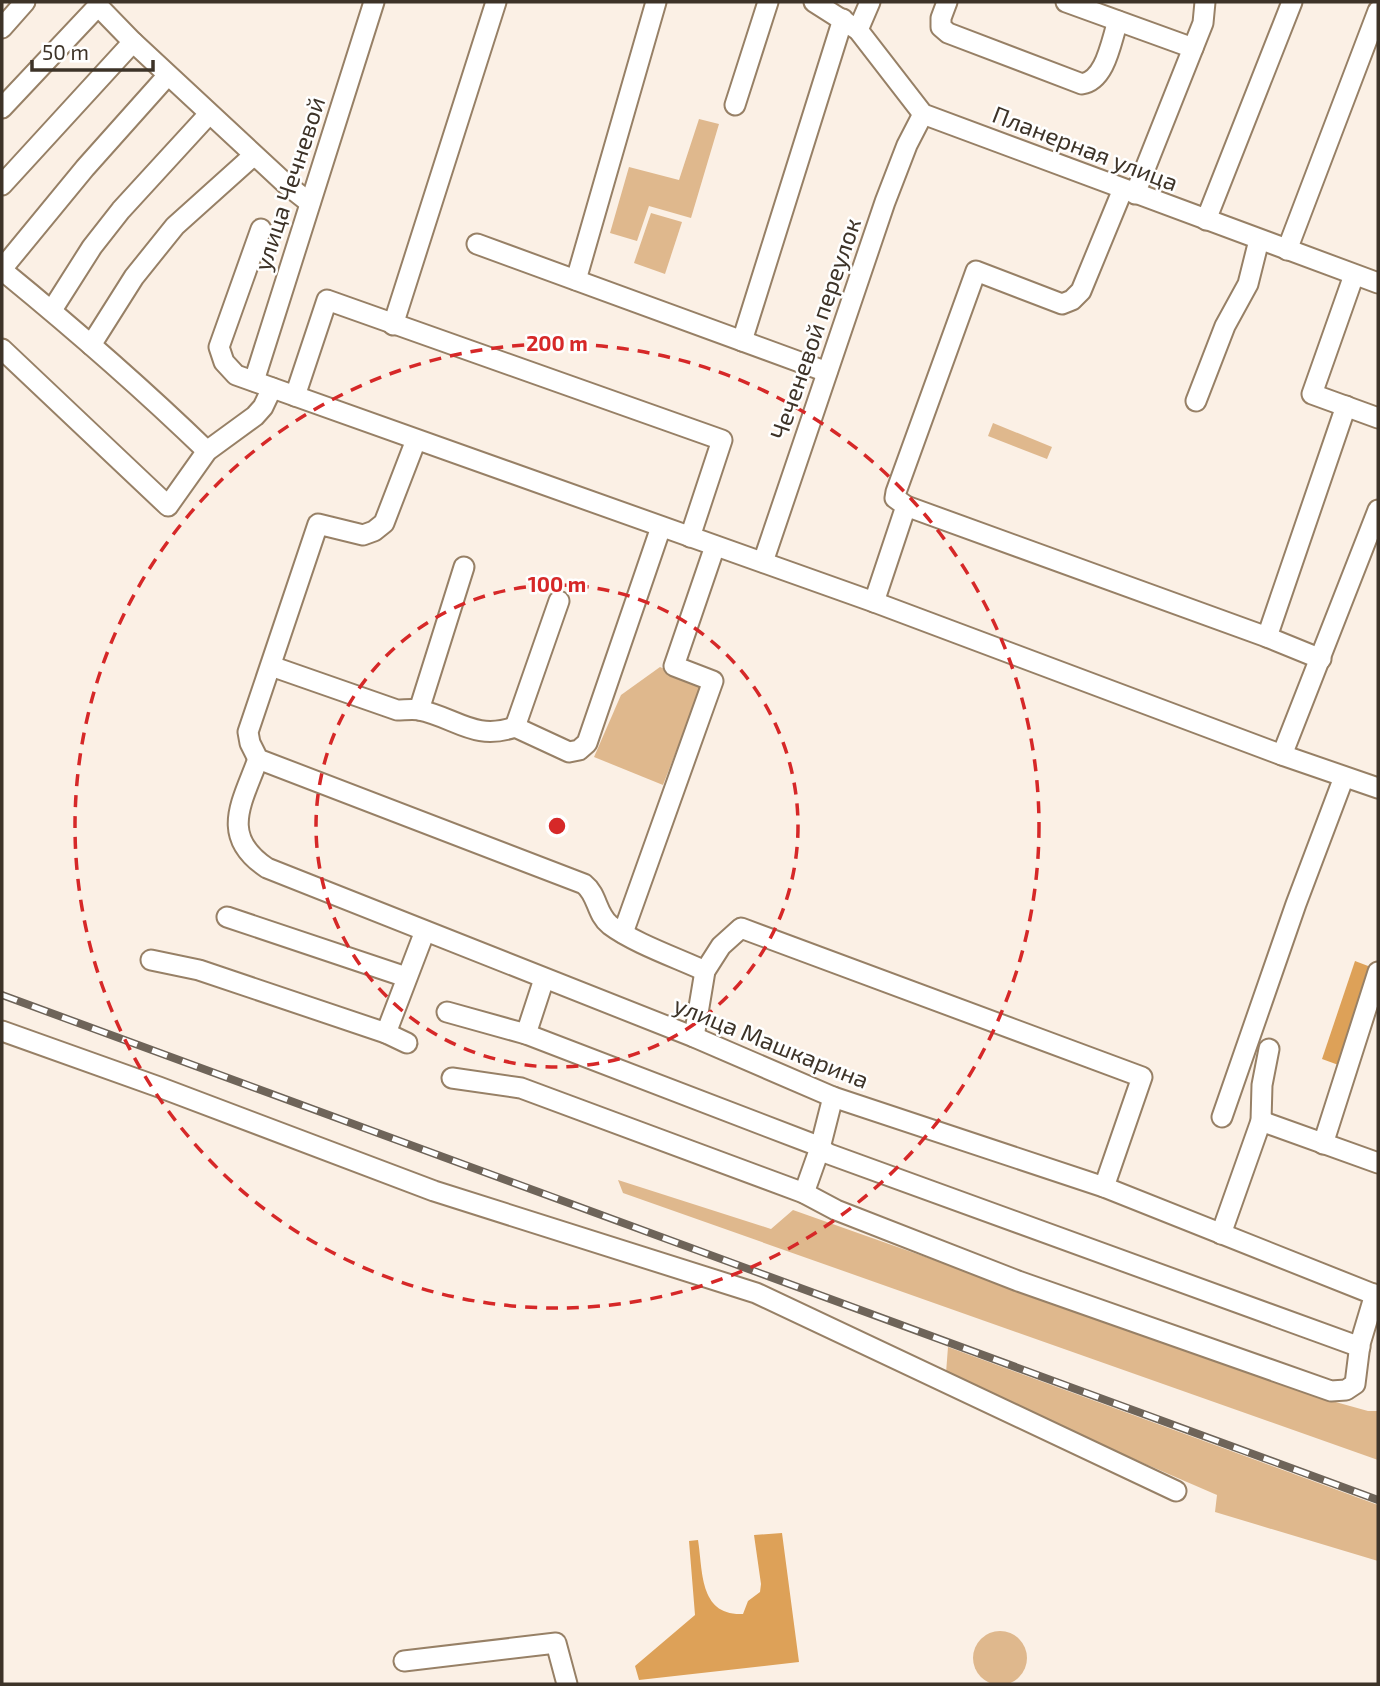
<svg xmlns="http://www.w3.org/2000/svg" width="1380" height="1686" font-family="'Exo 2',sans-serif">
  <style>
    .green { fill: #dfb88d }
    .forest { fill: #dda158 }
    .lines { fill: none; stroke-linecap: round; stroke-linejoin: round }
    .minor-casing { stroke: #978066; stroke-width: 23 }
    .minor { stroke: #fff; stroke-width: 19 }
    .rail-casing { stroke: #6e6459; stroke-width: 8 }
    .rail { stroke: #fff; stroke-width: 5; stroke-dasharray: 16; stroke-linecap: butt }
    .ring { fill: none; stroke: #d62828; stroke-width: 3.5; stroke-dasharray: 12 9 }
    .labels { text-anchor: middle; stroke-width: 5; stroke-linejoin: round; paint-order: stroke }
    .street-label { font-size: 24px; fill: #3d3328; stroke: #fff }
    .centre { fill: #d62828; stroke: #fff; stroke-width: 3.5 }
    .ring-label { font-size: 21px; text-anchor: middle; font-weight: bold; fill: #d62828; stroke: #fff; stroke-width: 5; stroke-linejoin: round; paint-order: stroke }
  </style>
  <rect width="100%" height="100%" fill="#fbf0e5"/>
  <!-- green -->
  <g class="green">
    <path d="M699 119 719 124 691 218 649 206 637 241 610 233 629 167 679 180Z"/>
    <path d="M651 213 682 222 665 274 634 263Z"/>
    <path d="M993 423 1052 447 1047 459 988 436Z"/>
    <path d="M660 667 702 685 663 785 594 757 621 695Z"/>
    <path d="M618 1180 771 1229 793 1210 1332 1401 1368 1411H1378V1460L623 1193Z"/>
    <path d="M948 1347 1378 1505V1561L1215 1512 1217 1495 986 1395 946 1373Z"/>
    <circle cx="1000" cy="1658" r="27"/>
  </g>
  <!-- forest -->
  <g class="forest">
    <path d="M1355 961 1376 969 1344 1067 1322 1059Z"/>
    <path d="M782 1533 799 1662 639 1680 635 1666 695 1615 689 1541 698 1540C703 1571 699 1616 743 1614L748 1601 760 1592 761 1584 754 1535Z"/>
  </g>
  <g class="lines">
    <!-- minor casing -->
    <g class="minor-casing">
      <g id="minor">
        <path d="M814 2 858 30 923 114 1378 283"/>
        <path d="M947 2 941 18V27L948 33 1082 84C1106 80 1111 41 1118 21"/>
        <path d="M1066 2 1193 48"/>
        <path d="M2 28 25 2"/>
        <path d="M858 30 870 2"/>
        <path d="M133 42 287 185 310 203"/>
        <path d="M735 105 768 2"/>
        <path d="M2 108 98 6 133 42 2 185"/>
        <path d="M1135 194 1203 23 1205 2"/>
        <path d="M1206 220 1292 2"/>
        <path d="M261 229 219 347 224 362 236 375 874 602 1282 755 1378 788"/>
        <path d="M477 244 827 372"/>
        <path d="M1287 250 1378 11"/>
        <path d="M2 269 85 168 168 75"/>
        <path d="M2 270C73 328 142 388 207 451"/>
        <path d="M1354 275 1312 394 1378 418"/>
        <path d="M576 280 656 2"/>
        <path d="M52 310 92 247 121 210 209 114"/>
        <path d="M393 325 496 2"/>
        <path d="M742 341 843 19"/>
        <path d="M91 345 134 277 175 226 254 155"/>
        <path d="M2 349 168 506 207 451 255 416 263 407 272 388"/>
        <path d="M254 381 374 2"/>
        <path d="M295 396 327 300 722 440 690 537"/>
        <path d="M1196 401 1225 326 1248 284 1259 240"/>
        <path d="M416 440 384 523 374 531 363 535 318 524 248 732 250 743 258 759 584 884C598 895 596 914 610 925 634 943 677 958 705 971"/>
        <path d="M906 506 1267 637 1321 659"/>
        <path d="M763 562 885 202 907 145 923 114"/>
        <path d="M874 602 906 506 895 498 896 492 976 271 1062 304 1072 300 1081 291 1123 189"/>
        <path d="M1267 637 1346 406"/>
        <path d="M271 666 397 710C404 710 413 709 419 710 457 718 474 741 515 727L569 752 579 750 587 743 661 527"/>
        <path d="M419 710 464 567"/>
        <path d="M515 727 559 601"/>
        <path d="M1282 755 1378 510"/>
        <path d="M258 759C242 803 219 836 267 868L694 1037 833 1097 1104 1187 1378 1296"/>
        <path d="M227 917 406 977"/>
        <path d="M623 933 713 681 674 666 715 546"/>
        <path d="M151 960 199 970 386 1033 425 931"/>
        <path d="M447 1012 526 1034 544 979"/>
        <path d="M2 1031 159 1087 434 1191 756 1293 1176 1491"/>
        <path d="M386 1033 407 1043"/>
        <path d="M526 1034 813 1144 829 1154 1360 1347"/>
        <path d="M694 1037 705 971 721 946 741 928 1142 1077 1104 1187"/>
        <path d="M452 1078 521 1088 804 1193 836 1210 1018 1281 1331 1391 1346 1390 1355 1384 1360 1344 1375 1294"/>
        <path d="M1222 1117 1296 904 1344 777"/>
        <path d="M1261 1121 1378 1163"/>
        <path d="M1323 1144 1378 972"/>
        <path d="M804 1193 820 1148 833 1097"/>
        <path d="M1221 1234 1261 1121 1262 1085 1269 1049"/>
        <path d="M404 1661 556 1643 567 1684"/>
      </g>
    </g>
    <!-- minor -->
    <use href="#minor" class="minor"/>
    <!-- rail casing -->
    <g class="rail-casing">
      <path id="rail" d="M2 995 1378 1500"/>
    </g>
    <!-- rail -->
    <use href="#rail" class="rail"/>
  </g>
  <!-- distance rings -->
  <g class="ring">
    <circle cx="557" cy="826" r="241"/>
    <circle cx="557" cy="826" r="482"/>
  </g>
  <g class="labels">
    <!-- street labels -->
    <g class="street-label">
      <text transform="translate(1085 149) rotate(21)" y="8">Планерная улица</text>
      <text transform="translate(290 184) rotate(-72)" y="8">улица Чечневой</text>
      <text transform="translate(816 329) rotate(-71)" y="8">Чеченевой переулок</text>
      <text transform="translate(771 1043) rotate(22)" y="8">улица Машкарина</text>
    </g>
  </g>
  <circle cx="557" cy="826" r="10" class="centre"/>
  <g class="ring-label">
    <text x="557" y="351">200 m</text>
    <text x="557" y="592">100 m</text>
  </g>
  <!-- border -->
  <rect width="1380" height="1686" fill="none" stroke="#3d3328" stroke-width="7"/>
  <!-- scale -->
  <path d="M32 60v10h121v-10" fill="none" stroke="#3d3328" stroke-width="3.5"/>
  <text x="42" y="60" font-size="21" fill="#3d3328" stroke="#ffffff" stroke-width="5" paint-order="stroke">50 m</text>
</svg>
